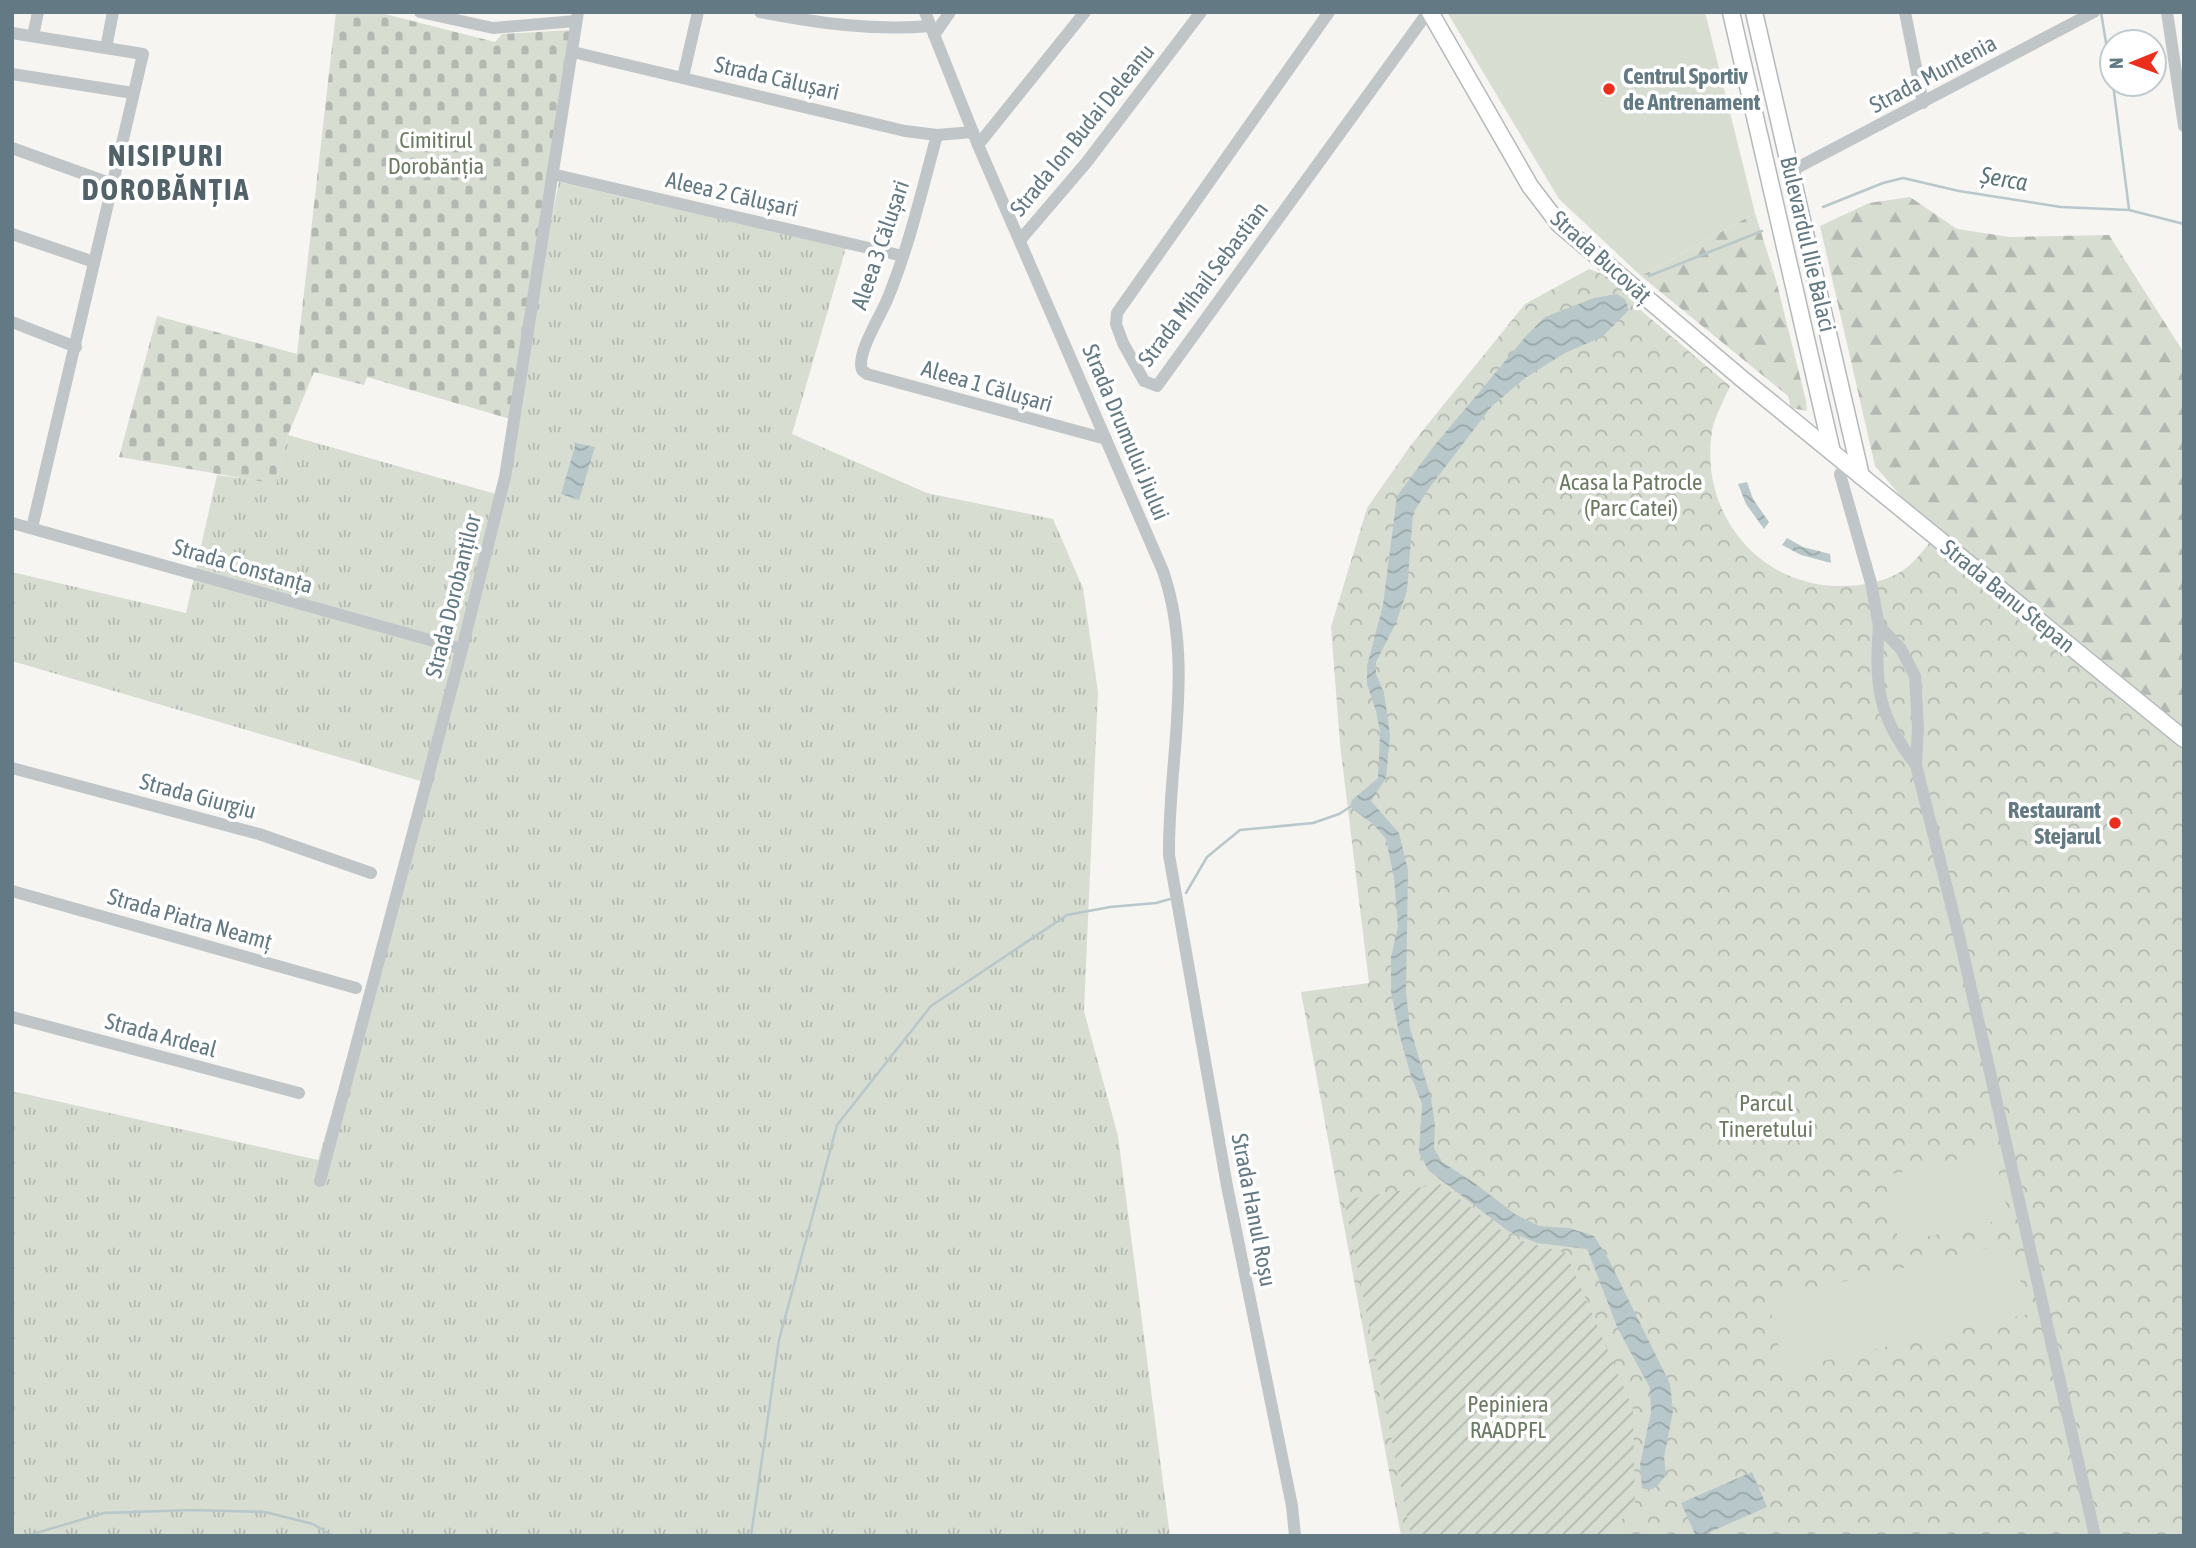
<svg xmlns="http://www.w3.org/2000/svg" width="2196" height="1548" font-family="'Asap Condensed',sans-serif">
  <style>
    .grass { fill: url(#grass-tufts) }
    .forest { fill: url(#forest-firs) }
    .cemetery { fill: url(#cemetery-stones) }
    .park { fill: url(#park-crowns) }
    .garden { fill: url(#garden-furrows) }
    .pitch { fill: #d8ddd2 }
    .water { fill: url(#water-waves) }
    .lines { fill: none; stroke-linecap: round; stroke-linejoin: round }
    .stream { stroke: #b8c7c9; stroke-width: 2.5 }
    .major-casing { stroke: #b4babc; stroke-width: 19 }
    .minor { stroke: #c0c6c8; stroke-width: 12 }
    .major { stroke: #fff; stroke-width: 16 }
    .poi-dot { fill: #ec2e1c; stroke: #fff; stroke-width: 2.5 }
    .labels { text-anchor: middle; stroke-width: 7; stroke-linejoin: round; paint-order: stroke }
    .street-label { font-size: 23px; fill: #637a84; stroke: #fff }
    .poi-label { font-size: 23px; font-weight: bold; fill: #637a84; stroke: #fff; text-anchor: start }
    .park-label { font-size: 23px; fill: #6b7b62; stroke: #fff }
    .water-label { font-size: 24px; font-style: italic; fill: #5a767a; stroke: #fff }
    .district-label { font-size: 30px; font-weight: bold; letter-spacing: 2px; fill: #516269; stroke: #fff }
  </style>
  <defs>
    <pattern id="grass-tufts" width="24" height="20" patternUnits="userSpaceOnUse" patternTransform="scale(1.75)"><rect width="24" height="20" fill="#d8ddd2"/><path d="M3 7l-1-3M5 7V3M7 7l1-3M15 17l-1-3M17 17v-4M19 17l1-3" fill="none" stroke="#b3b8b0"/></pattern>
    <pattern id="forest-firs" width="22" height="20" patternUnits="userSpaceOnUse" patternTransform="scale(1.75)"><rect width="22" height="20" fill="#d8ddd2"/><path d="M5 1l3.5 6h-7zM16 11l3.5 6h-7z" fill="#b3b8b0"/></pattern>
    <pattern id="cemetery-stones" width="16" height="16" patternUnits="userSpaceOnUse" patternTransform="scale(1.75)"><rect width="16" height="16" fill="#d8ddd2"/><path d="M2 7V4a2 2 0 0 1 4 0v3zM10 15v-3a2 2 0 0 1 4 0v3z" fill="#b3b8b0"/></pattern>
    <pattern id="park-crowns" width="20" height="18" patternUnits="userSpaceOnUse" patternTransform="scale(1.75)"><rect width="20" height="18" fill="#d8ddd2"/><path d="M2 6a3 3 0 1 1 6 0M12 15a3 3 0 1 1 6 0" fill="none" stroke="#b3b8b0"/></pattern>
    <pattern id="garden-furrows" width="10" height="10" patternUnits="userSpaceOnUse" patternTransform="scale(1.75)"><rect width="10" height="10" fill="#d8ddd2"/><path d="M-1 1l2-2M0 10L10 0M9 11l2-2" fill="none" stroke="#b3b8b0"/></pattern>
    <pattern id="water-waves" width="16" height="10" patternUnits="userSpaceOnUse" patternTransform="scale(1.75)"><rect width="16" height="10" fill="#b8c7c9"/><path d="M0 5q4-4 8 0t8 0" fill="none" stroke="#99a7a9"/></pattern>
  </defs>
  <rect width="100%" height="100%" fill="#f6f5f2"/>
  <!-- grass -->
  <path class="grass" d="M559 182 846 248 792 434 927 493 1053 519 1083 588 1098 692 1084 1011 1118 1136 1170 1536H12V1091L318 1160 427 783 12 661V572L186 613 217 475 276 483 288 435 496 494Z"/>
  <!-- forest -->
  <g class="forest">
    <path d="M1910 197 1957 229 2010 237 2109 235 2184 353V739L1935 536 1875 466 1820 226 1869 203Z"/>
    <path d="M1755 213 1776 280 1806 401 1807 411 1791 408 1788 396 1641 276Z"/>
  </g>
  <!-- cemetery -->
  <path class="cemetery" d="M336 12H377L495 42 502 34 570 30 510 419 367 377 364 385 314 372 288 435 276 484 119 457 157 316 297 354Z"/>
  <!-- park -->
  <path class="park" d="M1589 269C1614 278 1624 283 1637 307L1730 386C1724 400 1715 416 1712 431 1699 512 1758 586 1840 586 1862 586 1884 582 1902 571 1915 562 1925 548 1935 536L2184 739V1536H1401L1301 992 1369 983 1340 744 1331 627 1367 508 1411 445 1525 304Z"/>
  <!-- garden -->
  <path class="garden" d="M1440 1184 1511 1238 1566 1253 1633 1409 1635 1507 1604 1536H1411L1344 1200Z"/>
  <!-- pitch -->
  <g class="pitch">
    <path d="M1447 12H1705L1755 213 1641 276 1559 199Z"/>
    <path d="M1994 1151 2009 1218 1899 1243 1884 1176Z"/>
    <path d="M2012 1243 2028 1314 1784 1370 1768 1299Z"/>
  </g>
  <!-- water -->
  <g class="water">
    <path d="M1617 294 1625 299 1629 310 1602 337 1565 353 1525 378 1492 406 1430 487 1413 513 1407 591 1396 623 1376 662V674L1384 693 1390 735 1386 778 1371 801 1399 833 1408 870 1406 992 1410 1028 1431 1098 1435 1125 1434 1148 1442 1162 1473 1182 1515 1214 1539 1226 1569 1228 1594 1236 1608 1258 1670 1384 1673 1411 1664 1457 1666 1475C1659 1484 1654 1493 1642 1488L1640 1465 1651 1412 1650 1388 1618 1329 1587 1249 1537 1243 1508 1231 1429 1171 1419 1153 1422 1104 1411 1076 1399 1033 1391 991V957L1398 927 1394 878 1386 839 1374 825 1350 807 1352 800 1378 778 1380 732 1376 711 1367 684V666L1383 605 1397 496 1434 446 1526 336 1545 317 1594 298Z"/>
    <path d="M576 443 595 447 579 500 561 494Z"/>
    <path d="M1747 482 1753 499 1769 522 1764 529 1746 504 1738 484Z"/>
    <path d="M1787 538 1803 547 1830 554 1831 563 1801 555 1782 545Z"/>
    <path d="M1752 1472 1767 1507 1701 1536H1696L1681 1503Z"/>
  </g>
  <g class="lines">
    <!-- stream -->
    <g class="stream">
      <path d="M2101 12 2112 80"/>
      <path d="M2113 84 2129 209"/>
      <path d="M1823 207 1883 183 1903 178 1959 191 2061 207 2129 210 2184 224"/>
      <path d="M1649 276 1762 231"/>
      <path d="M1186 893 1207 857 1240 830 1313 823 1339 814 1350 807"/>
      <path d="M26 1536 104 1513 192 1510 265 1512 313 1524 333 1536"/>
      <path d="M751 1536 779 1340 837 1125 931 1006 1067 915 1110 907 1156 903 1170 899"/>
    </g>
    <!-- major casing -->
    <g class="major-casing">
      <g id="major">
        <path d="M1430 12 1530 186 1559 224 1741 378 2184 739"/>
        <path d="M1731 12 1832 452"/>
        <path d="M1754 12 1861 476"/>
      </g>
    </g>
    <!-- minor -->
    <g class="minor">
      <path d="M420 12 493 28 576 21"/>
      <path d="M760 12C817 23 873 31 931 26"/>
      <path d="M925 12 978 145 1163 571C1195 664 1168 760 1169 855L1227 1186 1292 1506 1295 1536"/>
      <path d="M1329 12 1117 313 1116 324 1123 343 1144 381 1157 386 1428 12"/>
      <path d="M1905 12 1923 103"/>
      <path d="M2167 12 2184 126"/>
      <path d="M12 33 143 54 32 528"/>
      <path d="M934 35 950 12"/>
      <path d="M33 36 38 12"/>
      <path d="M106 48 113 12"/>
      <path d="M573 52 905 131 937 135 973 132"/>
      <path d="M12 74 133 93"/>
      <path d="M683 77 698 12"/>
      <path d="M937 135C922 190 909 247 887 300 880 317 856 354 862 370L867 374 1106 439"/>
      <path d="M978 145 1085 12"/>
      <path d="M12 148 112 184"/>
      <path d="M1791 171 2094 12"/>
      <path d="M552 174 903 256"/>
      <path d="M12 234 94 262"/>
      <path d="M1021 239 1086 163 1201 12"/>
      <path d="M12 322 76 347"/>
      <path d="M1840 474 1871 583 1879 626 1901 649 1915 676 1918 728 1916 765 1960 940 2095 1536"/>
      <path d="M12 523 462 649"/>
      <path d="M1879 626C1874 685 1878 717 1916 765"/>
      <path d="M12 768 259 834 371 873"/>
      <path d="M12 891 356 988"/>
      <path d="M12 1017 299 1093"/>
      <path d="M320 1181 462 649 505 477 578 12"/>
    </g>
    <!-- major -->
    <use href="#major" class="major"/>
  </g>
  <!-- markers -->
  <g class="poi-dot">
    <circle cx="1609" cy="89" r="7"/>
    <circle cx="2115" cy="823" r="7"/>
  </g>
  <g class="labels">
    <!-- street labels -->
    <g class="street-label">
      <text transform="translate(1933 74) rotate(-28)" y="8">Strada Muntenia</text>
      <text transform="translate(777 78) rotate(13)" y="8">Strada Călușari</text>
      <text transform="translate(1082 130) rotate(-51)" y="8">Strada Ion Budai Deleanu</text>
      <text transform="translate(732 194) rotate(13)" y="8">Aleea 2 Călușari</text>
      <text transform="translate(1808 244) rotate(77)" y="8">Bulevardul Ilie Balaci</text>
      <text transform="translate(880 245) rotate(-71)" y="8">Aleea 3 Călușari</text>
      <text transform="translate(1601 257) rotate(42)" y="8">Strada Bucovăț</text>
      <text transform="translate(1203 284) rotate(-53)" y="8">Strada Mihail Sebastian</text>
      <text transform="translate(987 386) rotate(16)" y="8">Aleea 1 Călușari</text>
      <text transform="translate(1126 432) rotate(67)" y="8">Strada Drumului Jiului</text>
      <text transform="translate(243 566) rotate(16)" y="8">Strada Constanța</text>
      <text transform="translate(453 596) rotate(-76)" y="8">Strada Dorobanților</text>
      <text transform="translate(2008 596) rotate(39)" y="8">Strada Banu Stepan</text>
      <text transform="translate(198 796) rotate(15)" y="8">Strada Giurgiu</text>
      <text transform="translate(190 919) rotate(16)" y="8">Strada Piatra Neamț</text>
      <text transform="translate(161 1035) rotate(15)" y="8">Strada Ardeal</text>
      <text transform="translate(1254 1210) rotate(79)" y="8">Strada Hanul Roșu</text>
    </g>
    <!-- poi labels -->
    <g class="poi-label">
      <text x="1623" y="84">Centrul Sportiv<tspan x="1623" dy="26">de Antrenament</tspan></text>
      <text x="2101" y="818" text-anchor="end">Restaurant<tspan x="2101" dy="26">Stejarul</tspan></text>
    </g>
    <!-- park labels -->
    <g class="park-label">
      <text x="436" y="148">Cimitirul<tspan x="436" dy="26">Dorobănția</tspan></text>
      <text x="1631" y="490">Acasa la Patrocle<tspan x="1631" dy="26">(Parc Catei)</tspan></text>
      <text x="1766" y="1111">Parcul<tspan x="1766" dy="26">Tineretului</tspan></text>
      <text x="1508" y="1412">Pepiniera<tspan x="1508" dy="26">RAADPFL</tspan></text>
    </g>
    <!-- water labels -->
    <g class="water-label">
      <text transform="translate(2004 179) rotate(10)" y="8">Șerca</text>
    </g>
    <!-- district labels -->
    <g class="district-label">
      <text x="166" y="166">NISIPURI<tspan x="166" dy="34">DOROBĂNȚIA</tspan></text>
    </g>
  </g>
  <!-- border -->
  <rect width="2196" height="1548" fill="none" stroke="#637a84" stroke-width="28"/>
  <!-- north arrow -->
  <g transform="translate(2133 63) rotate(269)"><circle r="33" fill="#ffffff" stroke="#c1cace" stroke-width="2"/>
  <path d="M0-5L12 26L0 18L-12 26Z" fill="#ec2e1c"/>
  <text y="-10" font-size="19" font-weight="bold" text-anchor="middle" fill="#637a84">N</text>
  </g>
</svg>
